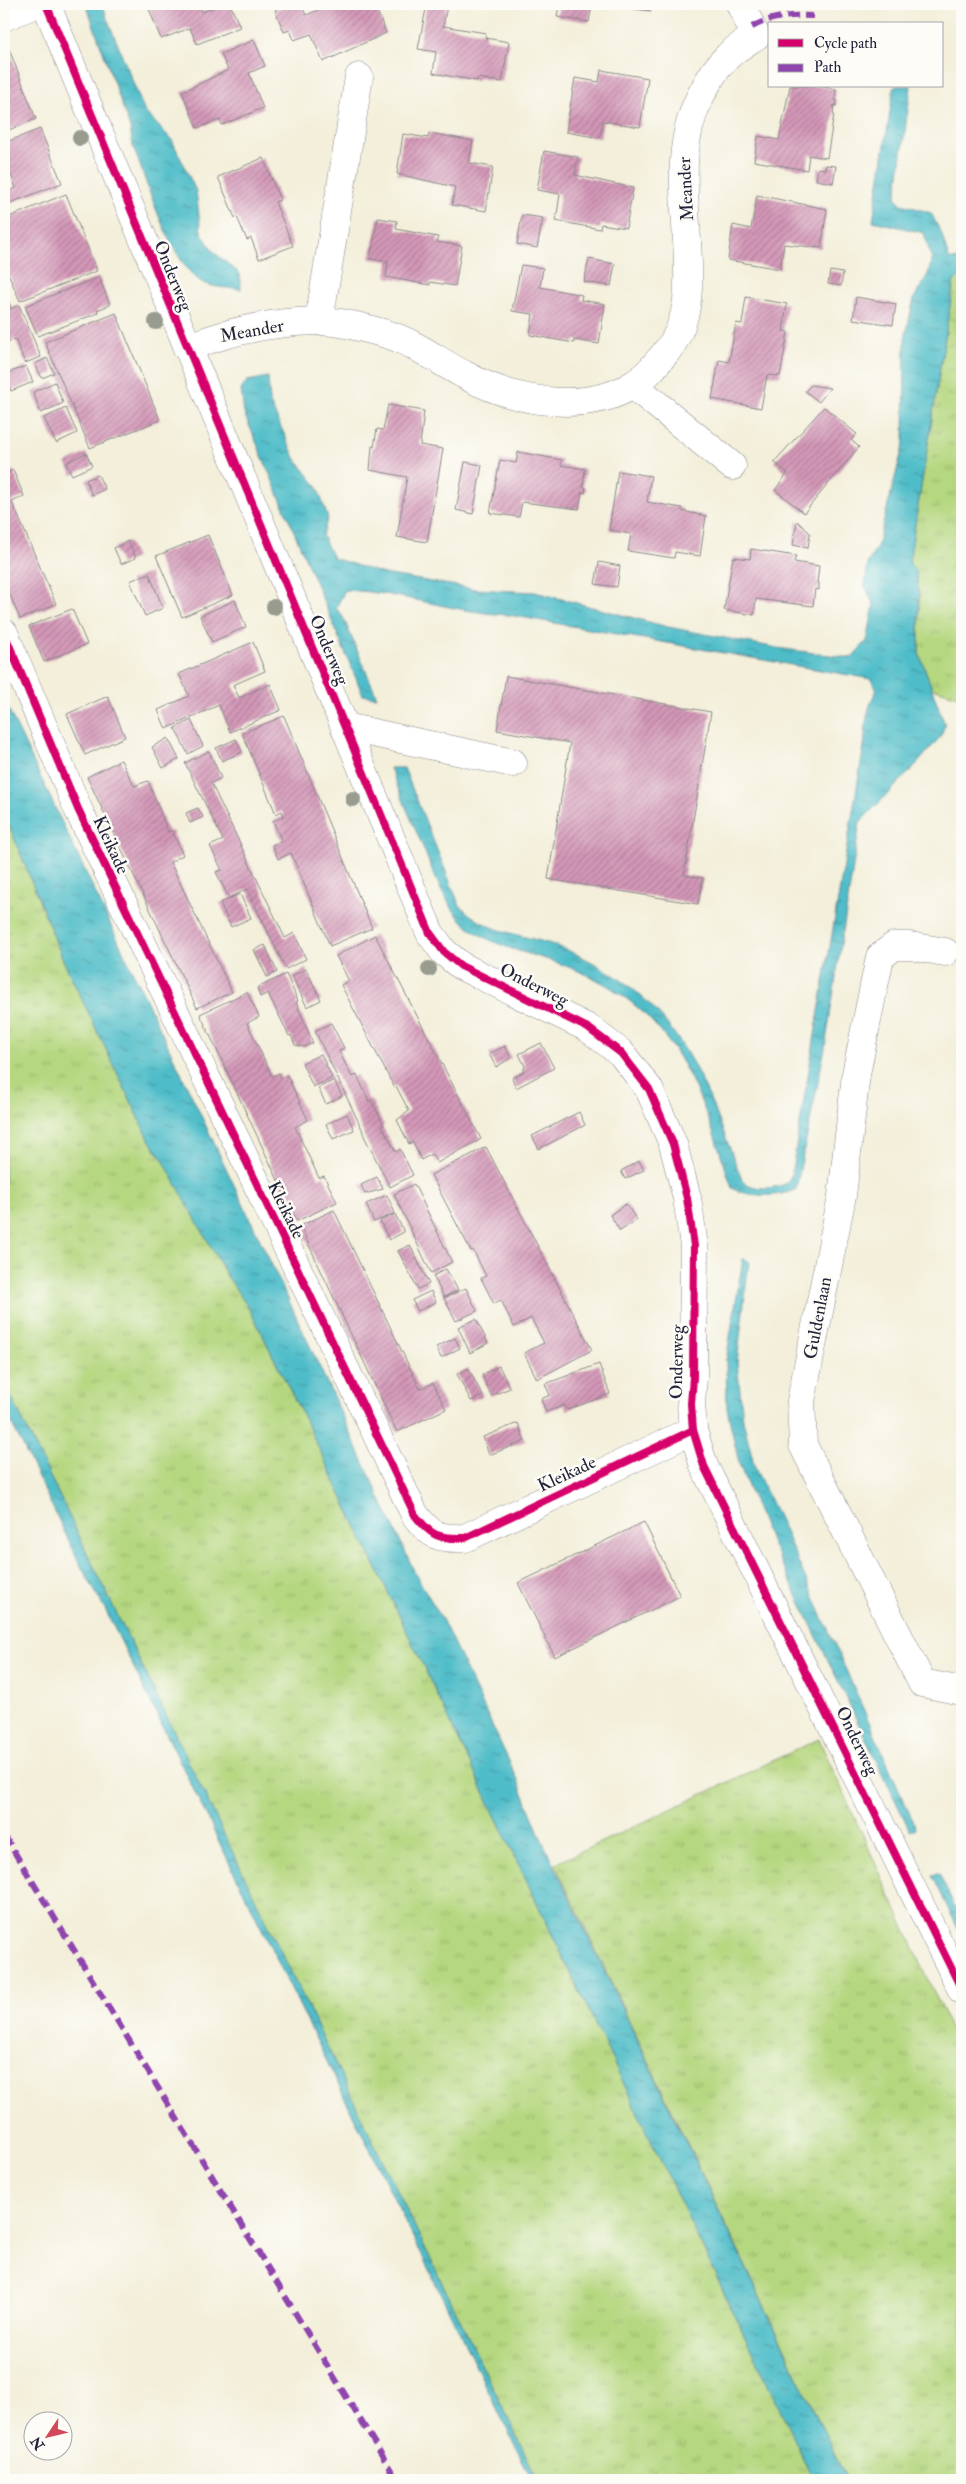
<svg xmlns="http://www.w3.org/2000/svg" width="966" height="2484" font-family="'IM FELL Double Pica',serif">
<defs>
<pattern id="grass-tufts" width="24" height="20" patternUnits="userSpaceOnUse" patternTransform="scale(1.25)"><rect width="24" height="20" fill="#b5d77f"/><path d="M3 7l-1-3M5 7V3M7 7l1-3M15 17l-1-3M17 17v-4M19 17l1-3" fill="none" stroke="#9bb86f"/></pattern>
<pattern id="water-ripples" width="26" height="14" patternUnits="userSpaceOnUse" patternTransform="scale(1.25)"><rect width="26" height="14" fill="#4fbdc9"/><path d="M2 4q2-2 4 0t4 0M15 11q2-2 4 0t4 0" fill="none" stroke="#4199a4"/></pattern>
<pattern id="building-hatch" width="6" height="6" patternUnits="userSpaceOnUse" patternTransform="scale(1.25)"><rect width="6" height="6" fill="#d498b8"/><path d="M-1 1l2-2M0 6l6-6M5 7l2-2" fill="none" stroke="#ac7c97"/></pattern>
</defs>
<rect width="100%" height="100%" fill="#fdfcf7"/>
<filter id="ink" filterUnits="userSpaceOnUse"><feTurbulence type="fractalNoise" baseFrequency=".02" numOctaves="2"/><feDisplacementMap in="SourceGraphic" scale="10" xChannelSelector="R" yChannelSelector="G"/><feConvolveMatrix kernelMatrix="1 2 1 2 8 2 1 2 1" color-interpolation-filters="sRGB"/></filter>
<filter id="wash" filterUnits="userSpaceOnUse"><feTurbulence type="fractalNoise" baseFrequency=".0096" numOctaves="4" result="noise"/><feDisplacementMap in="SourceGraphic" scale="20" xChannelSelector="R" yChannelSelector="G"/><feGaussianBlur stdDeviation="1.12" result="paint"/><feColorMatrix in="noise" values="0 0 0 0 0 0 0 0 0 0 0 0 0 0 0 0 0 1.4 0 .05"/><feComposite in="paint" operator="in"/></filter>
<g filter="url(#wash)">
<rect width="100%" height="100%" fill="#f3efda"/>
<!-- grass -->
<g fill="url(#grass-tufts)" stroke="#6c7c5d">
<polygon points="959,274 962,274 962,697 932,688 919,653 919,594 909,562 954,281"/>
<polygon points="4,813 64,962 150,1141 162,1158 227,1276 250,1310 312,1434 814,2480 538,2480 4,1382"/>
<polygon points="819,1739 962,2054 962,2480 847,2480 555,1864"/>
</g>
<!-- water -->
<g fill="url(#water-ripples)" stroke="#387082">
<path d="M 86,4 L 103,4 L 107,18 L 145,112 L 172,140 L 196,191 L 201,232 L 213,251 L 240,274 L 241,289 C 230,288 216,288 206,284 C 173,272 146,180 133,146 L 130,128 Z"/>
<path d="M 894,86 L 911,86 L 896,198 L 902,204 L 931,213 L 942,235 L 949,259 L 962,260 L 962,274 L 954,281 L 909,562 L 916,573 L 919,594 L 919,653 L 945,725 L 940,737 L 916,765 L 860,822 L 825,1048 L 796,1189 C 780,1198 747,1197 732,1188 C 697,1081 671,1001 555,962 C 522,951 480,944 457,915 C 443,897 433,873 425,852 C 413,824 401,796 390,768 L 404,768 L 459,904 C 485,935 528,934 562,948 C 677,995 701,1073 742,1180 C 752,1191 775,1189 787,1183 L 791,1176 L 865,740 C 865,722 868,705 877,690 L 871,679 L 509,615 C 454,613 401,592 345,590 L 336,608 L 343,617 L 377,697 L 363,695 L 244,413 L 241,390 L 247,381 L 268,377 L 270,403 L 295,458 L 317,486 L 328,518 L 322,535 L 333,558 L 384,574 L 475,589 L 535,592 L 668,627 L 777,648 L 851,658 L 867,641 L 874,605 L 865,586 L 868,562 L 877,547 L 904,443 L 905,338 L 914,298 L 928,274 L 932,260 L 924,233 L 873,221 Z"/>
<polygon points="4,700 289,1301 416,1575 442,1619 517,1778 541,1838 847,2480 814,2480 312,1434 250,1310 227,1276 162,1158 150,1141 64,962 4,813"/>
<polygon points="743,1259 749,1261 737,1362 743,1420 755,1468 781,1523 916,1828 910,1831 765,1529 739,1464 727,1408 726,1360"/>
<polygon points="4,1382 538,2480 532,2480 105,1609 82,1568 4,1407"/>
<polygon points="939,1874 962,1921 962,1937 932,1875"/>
</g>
<g id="blocks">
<!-- building -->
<g fill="url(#building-hatch)">
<polygon points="147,4 199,4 202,12 222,4 230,4 240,27 197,44 190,28 161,39"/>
<polygon points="287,4 301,4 306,15 334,4 374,4 386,33 323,62 311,34 294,40 290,30 284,32 275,10"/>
<polygon points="427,4 447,6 443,26 486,33 485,38 509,42 502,82 478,78 477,81 433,73 436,52 418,49"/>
<polygon points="559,4 592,4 589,22 557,17"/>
<polygon points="594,4 653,4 651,11"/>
<polygon points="4,36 36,119 4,132"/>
<polygon points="254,40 265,66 249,73 263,108 222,125 220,120 197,128 182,92 228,70 221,54"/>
<polygon points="601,70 648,78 640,127 603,121 600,138 566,132 575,78 599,82"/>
<polygon points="790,86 818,86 836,89 835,100 837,100 836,106 834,105 833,114 834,114 827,158 809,155 807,170 754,161 758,136 779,140"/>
<polygon points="40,129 62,183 5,205 4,193 16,188 4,156 4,143"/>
<polygon points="429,133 473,141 469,163 493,167 486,211 452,205 455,187 397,174 403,134 428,138"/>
<polygon points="544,151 578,157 575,175 633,188 626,228 601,224 600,229 556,221 560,194 537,190"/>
<polygon points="263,158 280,200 275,202 293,246 259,259 251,238 247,240 237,217 235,218 218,177"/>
<polygon points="826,165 836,166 833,183 816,180 818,168 825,169"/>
<polygon points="66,194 97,271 20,301 4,264 4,219"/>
<polygon points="757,195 827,209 821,248 784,244 780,269 728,260 733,225 751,229"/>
<polygon points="522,215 543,218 537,248 517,244"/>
<polygon points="378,218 397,221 396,229 438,237 437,242 462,246 455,286 430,282 430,285 386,277 388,261 370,259"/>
<polygon points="589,259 615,264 611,286 584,282"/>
<polygon points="521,265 543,268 540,287 582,295 581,300 605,304 599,344 574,340 574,343 530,335 533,314 512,311"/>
<polygon points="830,271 843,273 841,286 828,284"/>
<polygon points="99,277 110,305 97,310 98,313 38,336 25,306"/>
<polygon points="4,292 11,307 4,310"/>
<polygon points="746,297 787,304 783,331 788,332 780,376 767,375 761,408 712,399 719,360 729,362 736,323 742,324"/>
<polygon points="856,297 896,304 893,325 853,319"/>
<polygon points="19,305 41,357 25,363 15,339 9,342 4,328 4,312"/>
<polygon points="116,313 160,420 90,448 45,342"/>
<polygon points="47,358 54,373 42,378 35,364"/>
<polygon points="26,366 33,382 11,391 4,375"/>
<polygon points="55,382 63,403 41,413 33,392"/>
<polygon points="811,385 830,388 819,402 805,391"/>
<polygon points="388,405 424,411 420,445 443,449 427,542 397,537 407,477 370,470 372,446 374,447 377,429 383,430"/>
<polygon points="824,407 857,434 851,440 859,447 804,513 775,490 788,473 774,462"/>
<polygon points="66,408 77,433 56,443 44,418"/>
<polygon points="518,452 562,460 561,465 585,469 583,487 586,487 585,493 582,492 579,509 522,502 519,517 490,513 500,460 516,463"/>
<polygon points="86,453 92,466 72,475 66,463"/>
<polygon points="465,462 482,465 473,514 456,510"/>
<polygon points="13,470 24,496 12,502 56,604 20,619 4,581 4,474"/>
<polygon points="618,471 651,476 647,502 682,508 682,511 706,516 700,556 675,552 674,558 628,551 631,534 609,530"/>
<polygon points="98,475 105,489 92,495 86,480"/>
<polygon points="797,521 810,533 808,548 793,545"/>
<polygon points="208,535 233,595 182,617 156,556"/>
<polygon points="128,541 136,558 121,564 114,548"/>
<polygon points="751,549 796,556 794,562 819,566 817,583 819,583 819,590 815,589 813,606 756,599 754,615 724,610 733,557 750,559"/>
<polygon points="599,562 620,566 617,587 595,584"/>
<polygon points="149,573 163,608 145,616 130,581"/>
<polygon points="235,600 246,627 212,642 200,616"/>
<polygon points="72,609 87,644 44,662 29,626"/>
<polygon points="253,642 265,671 233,685 239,698 270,684 281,710 230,732 219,705 166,729 158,710 189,696 179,674"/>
<polygon points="506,676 711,712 684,875 703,878 698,904 548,879 570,743 497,730"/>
<polygon points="108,696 125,737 85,755 67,714"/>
<polygon points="284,716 372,928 330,946 291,853 278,859 272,845 282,841 273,821 284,816 282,811 276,814 242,733"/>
<polygon points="191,720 203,746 188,754 175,728"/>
<polygon points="168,738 179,759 163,768 152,747"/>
<polygon points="236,739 242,752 222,761 216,748"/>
<polygon points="209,751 221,778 211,783 285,938 294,933 306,959 286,969 247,889 229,898 216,872 222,870 210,846 223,840 185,763"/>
<polygon points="121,760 134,786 148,781 168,832 172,831 183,855 170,862 232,992 197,1008 87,777"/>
<polygon points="198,808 203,817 190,823 186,813"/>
<polygon points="240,894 251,918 231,927 220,903"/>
<polygon points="375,935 481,1139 437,1163 432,1154 421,1160 413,1142 409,1144 397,1120 409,1111 396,1086 394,1087 341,985 349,981 336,956"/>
<polygon points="265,945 277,972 267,977 254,950"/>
<polygon points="306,969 321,1000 307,1007 292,976"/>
<polygon points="286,974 298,1001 296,1002 313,1043 304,1047 295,1045 291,1035 289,1036 268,993 260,997 257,988"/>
<polygon points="247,992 259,1017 247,1023 272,1076 279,1073 281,1078 287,1075 308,1120 295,1127 319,1178 324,1176 337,1202 297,1221 200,1014"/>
<polygon points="331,1023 344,1048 339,1051 352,1077 357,1075 369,1101 371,1100 384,1125 382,1126 396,1152 400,1149 413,1175 390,1187 364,1136 362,1129 315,1031"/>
<polygon points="541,1043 554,1068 516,1088 512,1078 523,1072 525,1066 519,1054"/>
<polygon points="505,1046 511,1058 496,1067 489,1054"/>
<polygon points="321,1054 332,1078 313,1087 302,1063"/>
<polygon points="334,1080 342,1096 326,1104 318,1088"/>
<polygon points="579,1112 585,1125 539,1149 532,1136"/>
<polygon points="347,1114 354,1130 333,1139 326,1124"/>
<polygon points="486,1147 592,1350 537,1379 524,1353 544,1343 531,1318 514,1327 501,1300 494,1304 481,1278 486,1276 473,1250 471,1251 431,1175"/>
<polygon points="639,1161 644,1170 625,1179 621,1171"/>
<polygon points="377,1177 383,1189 365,1194 361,1185"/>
<polygon points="414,1184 452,1262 431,1273 394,1194"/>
<polygon points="387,1195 395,1213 374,1222 366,1204"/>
<polygon points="626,1204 637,1220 620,1231 610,1215"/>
<polygon points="334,1210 420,1389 433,1383 446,1409 397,1432 300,1226"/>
<polygon points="395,1214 404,1232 389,1240 380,1221"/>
<polygon points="410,1245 429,1284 418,1289 398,1251"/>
<polygon points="446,1269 458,1290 444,1297 433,1276"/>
<polygon points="466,1288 477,1311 456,1321 444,1298"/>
<polygon points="431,1291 436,1302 418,1311 412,1300"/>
<polygon points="476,1319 488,1343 470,1353 458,1327"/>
<polygon points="455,1338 460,1348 441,1358 436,1347"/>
<polygon points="599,1364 610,1394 567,1410 565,1405 546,1412 541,1399 550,1395 545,1384"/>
<polygon points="499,1366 510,1388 491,1396 482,1375"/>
<polygon points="468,1368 483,1396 471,1401 457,1374"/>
<polygon points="518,1423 525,1441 489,1455 483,1437"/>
<polygon points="644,1522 680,1596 555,1657 518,1583"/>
</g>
</g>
</g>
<g filter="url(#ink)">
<use href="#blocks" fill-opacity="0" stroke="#8a888a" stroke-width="1"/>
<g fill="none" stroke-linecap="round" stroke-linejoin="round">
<defs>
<g id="minor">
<polyline points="46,4 430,933 444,952 461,966 588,1028 621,1053 649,1089 673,1144 687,1198 694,1246 693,1377 691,1404 693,1430 704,1466 962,1990"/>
<polyline points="4,17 35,4"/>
<polyline points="319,321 359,77"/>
<path d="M 187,348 C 228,331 273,322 318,321 C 340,321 365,328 386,334 C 414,342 438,361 463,374 C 511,401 583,415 633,385 C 646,377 657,363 667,351 C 686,327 689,299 688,269 C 688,208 672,152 701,95 C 708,81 717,66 728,56 C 736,48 747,42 756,36 L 740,4"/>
<polyline points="633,385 732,466"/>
<path d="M 4,633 L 78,809 L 415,1515 C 431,1536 438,1539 465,1538 L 693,1430"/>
<polyline points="345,727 513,763"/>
<polyline points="945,952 910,946 894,946 880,957 856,1074 842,1196 801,1401 803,1445 922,1683 962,1691"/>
</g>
</defs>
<!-- minor casing -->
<use href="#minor" stroke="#8a888a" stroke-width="29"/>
<!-- minor -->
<use href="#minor" stroke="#fff" stroke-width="28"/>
<!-- quiet -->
<g stroke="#8e44ad" stroke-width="6" stroke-dasharray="12 6" stroke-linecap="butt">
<path d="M 752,27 C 772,16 791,15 813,16"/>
<polyline points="4,1835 397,2480"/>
</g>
<defs>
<g id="cycleway">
<polyline points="46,4 430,933 444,952 461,966 588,1028 621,1053 649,1089 673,1144 687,1198 694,1246 693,1377 691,1404 693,1430 704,1466 962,1990"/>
<path d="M 4,633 L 78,809 L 415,1515 C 431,1536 438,1539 465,1538 L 693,1430"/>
</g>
</defs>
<!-- cycleway casing -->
<use href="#cycleway" stroke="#fdfcf7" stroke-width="11"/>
<!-- cycleway -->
<use href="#cycleway" stroke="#d6006c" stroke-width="8"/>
</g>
<!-- trees -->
<g fill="#989c8e">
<circle cx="80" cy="138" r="8"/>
<circle cx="156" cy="322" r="8"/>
<circle cx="274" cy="607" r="8"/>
<circle cx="353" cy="799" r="8"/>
<circle cx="429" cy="969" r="8"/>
</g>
</g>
<g text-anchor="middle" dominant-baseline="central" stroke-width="5" stroke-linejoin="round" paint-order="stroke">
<!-- street labels -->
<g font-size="18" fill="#22223b" stroke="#fdfcf7">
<text transform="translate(686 189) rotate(-93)">Meander</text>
<text transform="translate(173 276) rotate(68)">Onderweg</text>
<text transform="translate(252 331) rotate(-10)">Meander</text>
<text transform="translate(329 650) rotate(67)">Onderweg</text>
<text transform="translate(111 845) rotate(65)">Kleikade</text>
<text transform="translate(534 985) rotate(27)">Onderweg</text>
<text transform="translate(286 1210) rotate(64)">Kleikade</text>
<text transform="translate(818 1318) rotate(-79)">Guldenlaan</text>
<text transform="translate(677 1362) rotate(-89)">Onderweg</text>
<text transform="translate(567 1474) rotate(-25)">Kleikade</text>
<text transform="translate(857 1741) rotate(64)">Onderweg</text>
</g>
</g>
<!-- margin -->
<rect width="966" height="2484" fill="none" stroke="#fdfcf7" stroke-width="20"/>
<!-- legend -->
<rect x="768" y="22" width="175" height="65" fill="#fdfcf7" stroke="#a5a5ac"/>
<rect x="778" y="39" width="25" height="8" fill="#d6006c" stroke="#a5a5ac"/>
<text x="814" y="48" font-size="15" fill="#22223b">Cycle path</text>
<rect x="778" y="64" width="25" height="8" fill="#8e44ad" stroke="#a5a5ac"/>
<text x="814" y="72" font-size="15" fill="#22223b">Path</text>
<!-- north arrow -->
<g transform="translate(48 2436) rotate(235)"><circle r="24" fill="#fdfcf7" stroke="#a5a5ac"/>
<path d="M0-4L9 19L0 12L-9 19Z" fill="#d1495b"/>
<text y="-8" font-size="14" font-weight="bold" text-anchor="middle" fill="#22223b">N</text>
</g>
</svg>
